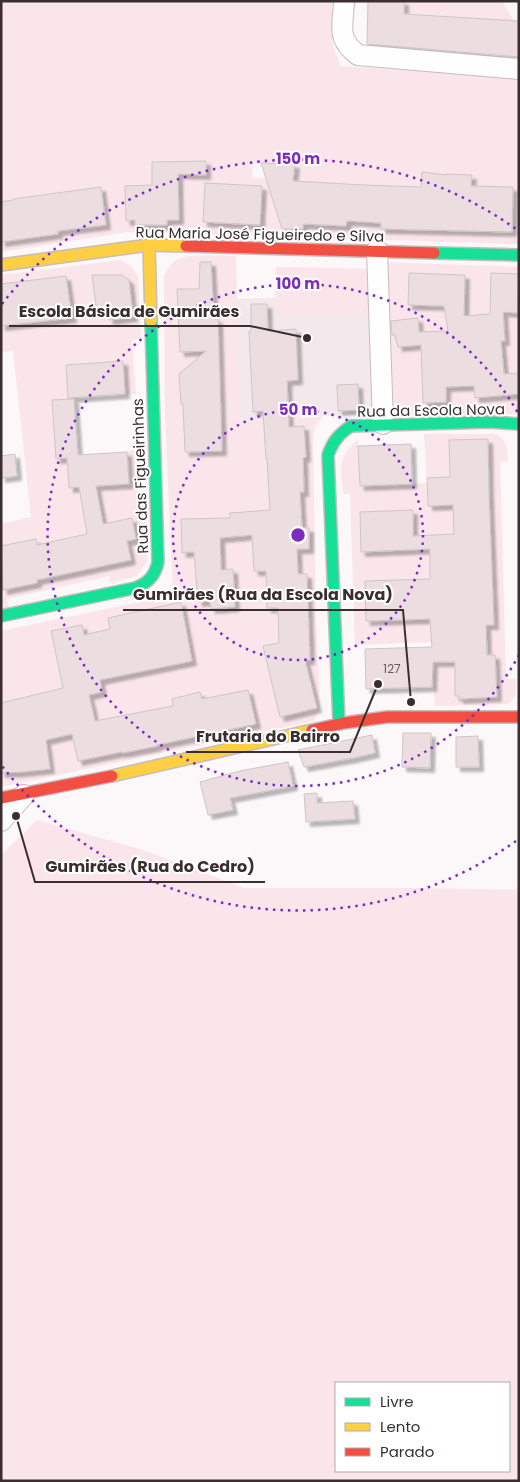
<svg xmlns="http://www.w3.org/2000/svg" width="520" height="1482" font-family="Poppins,sans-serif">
<defs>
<filter id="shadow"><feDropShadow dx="4.5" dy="4.5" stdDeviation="1" flood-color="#0004"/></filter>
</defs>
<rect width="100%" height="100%" fill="#fcf7f9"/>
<!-- built -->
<polygon fill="#f3e8eb" points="276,267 374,269 378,413 240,421 236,299 275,298"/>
<!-- green -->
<g fill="#f9e5ea" fill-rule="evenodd">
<path d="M 1,1 L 332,1 L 333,47 L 341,66 L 495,76 L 519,74 L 519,244 L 127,232 L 1,252 ZM 173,161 L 174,174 L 152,174 L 152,162 ZM 197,161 L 206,161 L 206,174 L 197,174 ZM 253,163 L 295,165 L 293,181 L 271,181 L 271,179 L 252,178 ZM 422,173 L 428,209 L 418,208 ZM 446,174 L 471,175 L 472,175 L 445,189 Z"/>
<polygon points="404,1 502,1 514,21 404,14"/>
<path d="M 236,256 L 240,421 L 323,417 C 316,424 314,429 313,439 L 316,618 L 320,708 L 314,721 L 1,787 L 1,631 L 173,595 L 165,412 L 164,276 C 167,270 170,264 176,260 C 189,253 221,256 236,256 Z"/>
<path d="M 120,260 C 129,264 133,268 138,276 L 141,339 L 132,340 L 136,394 L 75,397 L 78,455 L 127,452 L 136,449 L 137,495 L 146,496 L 147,561 L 137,576 L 110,583 L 109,576 L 7,599 L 8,608 L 1,609 L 1,524 L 31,517 L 13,351 L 1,352 L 1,275 Z"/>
<polygon points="382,262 519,267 519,414 390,415"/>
<polygon points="276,267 374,269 375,317 275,315"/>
<path d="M 424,434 L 496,434 C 508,441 507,448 508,461 L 500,462 L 506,679 L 515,679 C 517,690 517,697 508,704 L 435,706 L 431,642 L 355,645 L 350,493 L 344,494 C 339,468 338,458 358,439 L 360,486 L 427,483 Z"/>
<path d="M 37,820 L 143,850 L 244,888 L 416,888 L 519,890 L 519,1481 L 1,1481 L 1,855 ZM 336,1383 L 509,1383 L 509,1471 L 336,1471 Z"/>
</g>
<!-- building -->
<g fill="#ecdde1" stroke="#cdc5c8" filter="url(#shadow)">
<polygon points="368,1 404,1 404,14 519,21 519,57 367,44"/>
<polygon points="206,161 206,175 178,174 179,220 167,220 167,225 135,225 135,220 126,221 125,186 152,185 152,162"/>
<polygon points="261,163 295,164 293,181 364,185 421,187 422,172 446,175 446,174 472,175 471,186 513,187 512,232 381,229 381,223 347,221 346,226 303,224 303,229 282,229"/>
<polygon points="205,183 262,186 260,225 203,222"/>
<polygon points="101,187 106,225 58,231 58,234 1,242 1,202 13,200 13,199"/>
<polygon points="200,262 211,262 214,319 218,319 222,451 185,452 183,404 181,404 179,374 206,351 180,352 177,289 199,289"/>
<polygon points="409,273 465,275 464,316 490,314 491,273 519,274 518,313 503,312 505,341 501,341 504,374 519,373 519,394 475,398 474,386 446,387 446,402 423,403 421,345 398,347 395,335 392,335 391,321 418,318 419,332 448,331 444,306 408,305"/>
<polygon points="92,275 122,275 129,280 133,317 109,320 108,312 97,313"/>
<polygon points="66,276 72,318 1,326 1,284"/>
<polygon points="251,304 267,304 268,331 296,329 298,380 287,381 289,427 304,426 306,457 303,458 304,492 300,492 302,528 309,528 309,549 297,549 298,574 307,574 310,660 305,660 317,708 280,717 263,646 279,643 278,608 267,608 266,571 254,571 252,535 220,538 221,570 233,569 235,607 211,609 210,601 198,602 194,552 182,553 181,519 230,518 230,513 270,510 267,459 266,459 263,411 253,412 249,331 251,331"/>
<polygon points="123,361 125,394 68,398 66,365"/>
<polygon points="358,384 359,410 338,411 337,385"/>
<polygon points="74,399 78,455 127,452 129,484 96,486 103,524 132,518 136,539 127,541 131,560 37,580 37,583 3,590 1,546 36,539 37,545 87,534 79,487 69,488 67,458 56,459 52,400"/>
<polygon points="488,439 489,495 494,625 486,625 487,655 495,655 497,697 459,699 459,696 455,696 455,662 433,662 432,687 366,689 365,649 432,647 430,619 366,621 365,581 430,579 430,549 361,552 360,512 413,510 413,536 454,534 453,505 428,506 427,478 450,477 449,440"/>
<polygon points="411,444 412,484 360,486 358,446"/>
<polygon points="15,454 17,476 1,478 1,456"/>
<polygon points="181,602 192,661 100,680 102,692 89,695 95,721 173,706 172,699 200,692 202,699 248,690 256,724 157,745 158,746 122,753 121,752 78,761 72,734 46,740 50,769 22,772 1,773 1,703 63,688 51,631 82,625 84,635 110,629 108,618"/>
<polygon points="403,733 431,733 430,768 402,767"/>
<polygon points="372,735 375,753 353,758 304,767 298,750"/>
<polygon points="478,736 479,767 456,767 456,737"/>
<polygon points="288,762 293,786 230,798 233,810 208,815 200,782 240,771"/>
<polygon points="317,793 317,803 353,801 355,819 306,822 304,794"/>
</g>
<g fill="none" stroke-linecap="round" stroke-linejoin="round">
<defs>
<g id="street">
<path d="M 344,1 C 343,26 336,39 358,55 L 519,69"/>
<polyline points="377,250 383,424"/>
<polyline points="1,821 24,795"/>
</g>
<g id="fast">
<polyline points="434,253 519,255"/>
<path d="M 1,616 L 135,588 C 148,583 155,576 158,562 L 151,321"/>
<path d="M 339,724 L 328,455 C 333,441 339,434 351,426 L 490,422 L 519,424"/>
</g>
<g id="slow">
<polyline points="149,245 151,321"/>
<polyline points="1,265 149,245 186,246"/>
<polyline points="112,776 312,730"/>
</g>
<g id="jam">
<polyline points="186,246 434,253"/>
<polyline points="312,730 344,723 387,717 519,717"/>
<polyline points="1,798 112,776"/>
</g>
</defs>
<!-- street casing -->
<use href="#street" stroke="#c4bcbe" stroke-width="22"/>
<!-- fast casing -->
<use href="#fast" stroke="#c4bcbe" stroke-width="14"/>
<!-- slow casing -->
<use href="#slow" stroke="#c4bcbe" stroke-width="14"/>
<!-- jam casing -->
<use href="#jam" stroke="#c4bcbe" stroke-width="14"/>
<!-- street -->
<use href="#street" stroke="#fffefe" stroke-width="20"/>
<!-- fast -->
<use href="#fast" stroke="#16e098" stroke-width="11"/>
<!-- slow -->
<use href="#slow" stroke="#ffcf43" stroke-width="11"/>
<!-- jam -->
<use href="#jam" stroke="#f24e42" stroke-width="11"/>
</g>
<!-- distance rings -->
<g fill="none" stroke="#7b2cbf" stroke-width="2.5" stroke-dasharray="2.5 5">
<circle cx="298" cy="535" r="125"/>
<path d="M519 655A251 251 0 1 1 519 415"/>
<path d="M516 841A376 376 0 0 1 2 766M2 304A376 376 0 0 1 516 229"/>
</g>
<g text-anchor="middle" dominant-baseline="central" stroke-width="4" stroke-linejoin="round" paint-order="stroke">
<!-- number labels -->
<g font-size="12" fill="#685b5e">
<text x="392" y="668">127</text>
</g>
<!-- street labels -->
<g font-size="15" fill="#3a2e31" stroke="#fff">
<text transform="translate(260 234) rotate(1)">Rua Maria José Figueiredo e Silva</text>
<text transform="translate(431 410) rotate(-1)">Rua da Escola Nova</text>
<text transform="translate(140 476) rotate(-92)">Rua das Figueirinhas</text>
</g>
</g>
<circle cx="298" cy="535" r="8" fill="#7b2cbf" stroke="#fff" stroke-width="2.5"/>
<g font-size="15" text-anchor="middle" font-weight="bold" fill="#7b2cbf" stroke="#fff" stroke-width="4" stroke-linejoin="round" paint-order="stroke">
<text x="298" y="164">150 m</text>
<text x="298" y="289">100 m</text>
<text x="298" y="415">50 m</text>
</g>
<!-- callouts -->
<path fill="none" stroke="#3a2e31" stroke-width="2" d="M307 338L250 326H9M411 702L403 610H123M378 684L350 752H186M16 816L35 882H265"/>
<g fill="#3a2e31" stroke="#fff" stroke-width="2">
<circle cx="307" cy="338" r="5"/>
<circle cx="411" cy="702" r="5"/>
<circle cx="378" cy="684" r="5"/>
<circle cx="16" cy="816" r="5"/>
</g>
<g font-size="16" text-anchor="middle" font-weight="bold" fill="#3a2e31" stroke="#fff" stroke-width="4" stroke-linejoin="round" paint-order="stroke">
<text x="129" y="317">Escola Básica de Gumirães</text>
<text x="263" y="600">Gumirães (Rua da Escola Nova)</text>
<text x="268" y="742">Frutaria do Bairro</text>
<text x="150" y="872">Gumirães (Rua do Cedro)</text>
</g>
<!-- border -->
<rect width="520" height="1482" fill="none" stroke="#3a2e31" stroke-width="5"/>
<!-- legend -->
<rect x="335" y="1382" width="175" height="90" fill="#ffffff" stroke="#b0abad"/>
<rect x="345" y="1398" width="25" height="8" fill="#16e098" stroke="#b0abad"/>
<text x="380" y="1407" font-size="15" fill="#3a2e31">Livre</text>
<rect x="345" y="1423" width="25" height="8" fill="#ffcf43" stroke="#b0abad"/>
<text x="380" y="1432" font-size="15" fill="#3a2e31">Lento</text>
<rect x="345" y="1448" width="25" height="8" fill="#f24e42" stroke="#b0abad"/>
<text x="380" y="1457" font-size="15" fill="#3a2e31">Parado</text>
</svg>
